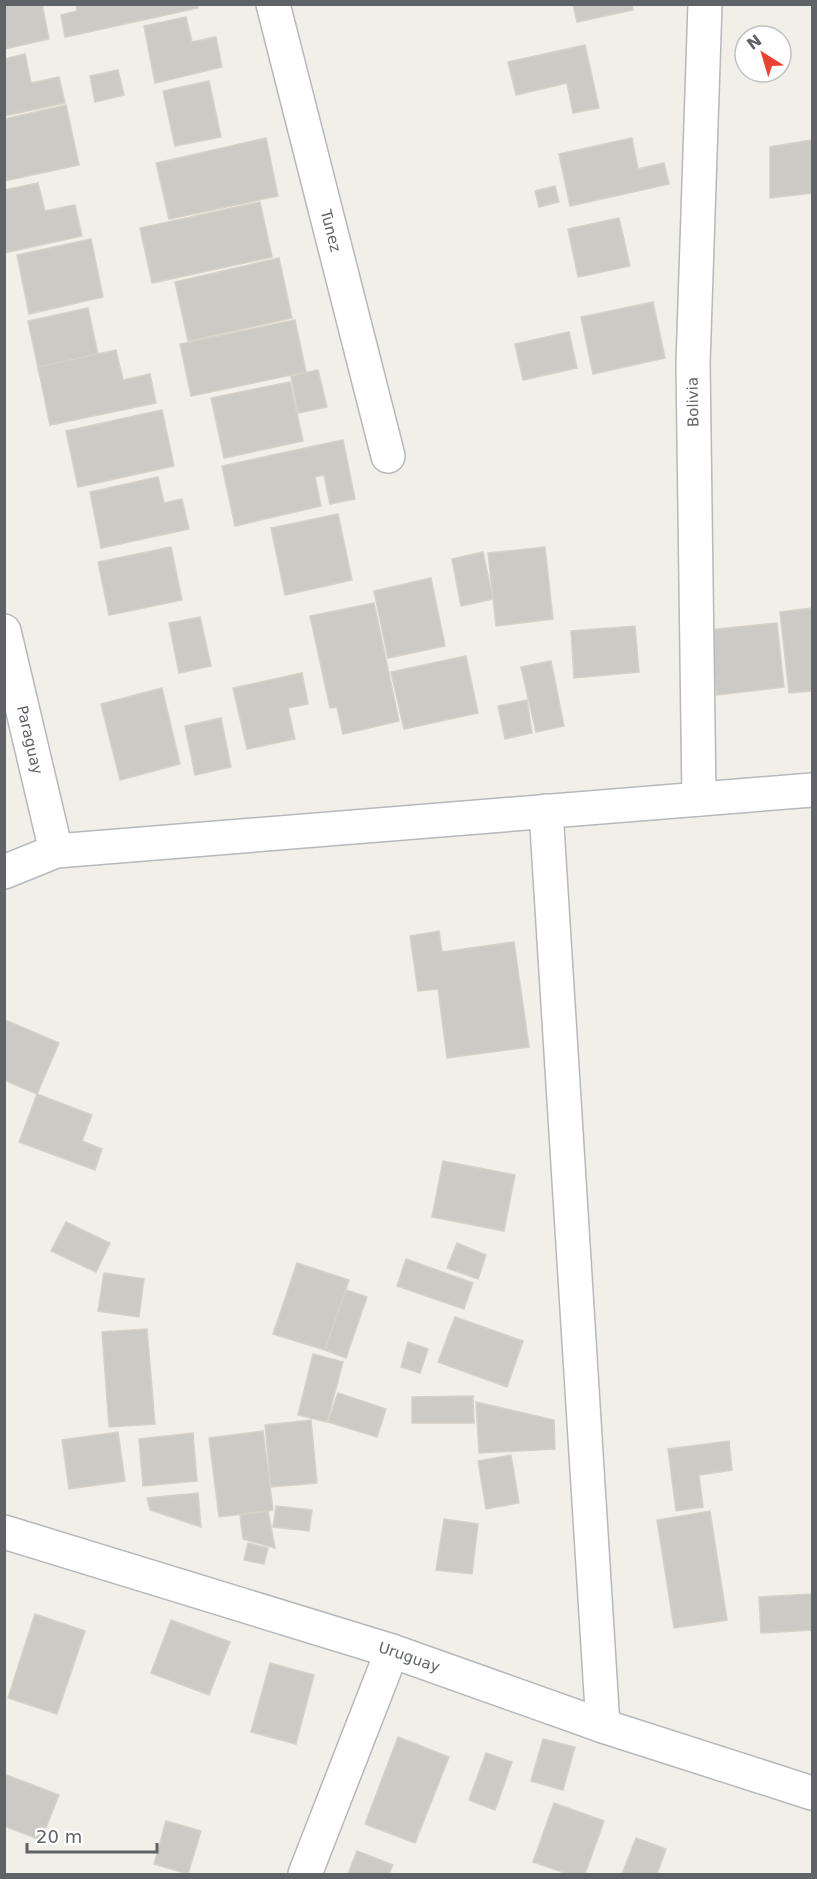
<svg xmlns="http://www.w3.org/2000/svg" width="817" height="1879" font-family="'DejaVu Sans',sans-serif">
<rect width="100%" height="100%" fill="#f1efe8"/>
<!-- building -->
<g fill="#cccac5" stroke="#d6d1c6" stroke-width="1.5">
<polygon points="4,4 42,4 49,39 4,49"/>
<polygon points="76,4 197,4 198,8 65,37 61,15 77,11"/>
<polygon points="573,4 632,4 633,10 577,22"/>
<polygon points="186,17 192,42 216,37 222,67 155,83 144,26"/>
<polygon points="585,45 599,108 573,113 567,83 516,95 508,62"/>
<polygon points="25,54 31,83 59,77 65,103 4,116 4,59"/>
<polygon points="118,70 124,95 95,102 90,76"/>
<polygon points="209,81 221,137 175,146 163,91"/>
<polygon points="66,105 79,165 4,181 4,119"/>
<polygon points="266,138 278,196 169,219 156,163"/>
<polygon points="632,138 638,169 664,163 669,184 570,206 559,154"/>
<polygon points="812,140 812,193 770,198 770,147"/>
<polygon points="38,183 45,211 75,205 82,236 4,253 4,190"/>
<polygon points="555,186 559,202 539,207 535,191"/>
<polygon points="260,202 272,257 152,283 140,228"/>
<polygon points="619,218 630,266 578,277 568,229"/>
<polygon points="91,239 103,297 29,314 17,255"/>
<polygon points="279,258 292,318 188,341 175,282"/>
<polygon points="653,302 665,358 593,374 581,317"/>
<polygon points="88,308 100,364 40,377 28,321"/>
<polygon points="295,320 306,372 191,396 180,344"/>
<polygon points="569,332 577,368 523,380 515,344"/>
<polygon points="116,350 123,380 150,374 156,403 50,425 38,367"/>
<polygon points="318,370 327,407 298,413 291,376"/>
<polygon points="290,382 303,441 224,458 211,398"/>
<polygon points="162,410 174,466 78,487 66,431"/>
<polygon points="343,440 355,499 330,504 324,475 315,477 321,506 235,526 222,466"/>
<polygon points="158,477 164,503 182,499 189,529 101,548 90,492"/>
<polygon points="338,514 352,580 285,595 271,528"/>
<polygon points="171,547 182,600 109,615 98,562"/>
<polygon points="545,547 553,619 496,626 488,553"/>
<polygon points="483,552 493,599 461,606 452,559"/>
<polygon points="431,578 445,646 388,658 374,591"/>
<polygon points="374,603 399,721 343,734 337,707 330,708 310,616"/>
<polygon points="812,608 812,691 789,693 780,612"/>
<polygon points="200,617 211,666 179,673 169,623"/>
<polygon points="777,623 784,687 717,695 709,630"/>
<polygon points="635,626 639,672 574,678 571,631"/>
<polygon points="466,656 478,713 404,729 391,672"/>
<polygon points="551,661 564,726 536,732 521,667"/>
<polygon points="302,673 308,704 288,708 295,739 247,749 233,688"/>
<polygon points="162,688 180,764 120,780 101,704"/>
<polygon points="527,700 532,733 505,739 498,706"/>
<polygon points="221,718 231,767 195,775 185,726"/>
<polygon points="439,931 442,952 514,942 529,1047 447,1058 438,989 418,991 410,936"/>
<polygon points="5,1020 59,1043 37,1094 4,1080"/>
<polygon points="37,1094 92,1115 82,1141 102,1149 95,1170 19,1142"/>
<polygon points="443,1161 515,1175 504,1231 432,1217"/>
<polygon points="66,1222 110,1243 96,1272 51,1251"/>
<polygon points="457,1243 486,1255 478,1279 447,1268"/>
<polygon points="406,1259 473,1283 464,1309 397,1286"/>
<polygon points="297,1263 349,1280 325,1350 273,1334"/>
<polygon points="104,1273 144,1279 139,1317 98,1311"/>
<polygon points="346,1290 367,1297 346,1358 325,1350"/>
<polygon points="455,1317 523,1341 507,1387 438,1362"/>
<polygon points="147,1329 155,1424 109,1427 102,1332"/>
<polygon points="408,1342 428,1349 420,1373 401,1367"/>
<polygon points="313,1354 343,1362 327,1422 298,1415"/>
<polygon points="338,1393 386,1409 377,1437 328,1422"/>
<polygon points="473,1396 474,1423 412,1423 412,1397"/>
<polygon points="476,1402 554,1420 555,1449 479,1453"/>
<polygon points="311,1420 317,1483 271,1487 265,1425"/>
<polygon points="263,1431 273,1510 219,1517 209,1438"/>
<polygon points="118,1432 125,1481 69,1489 62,1440"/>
<polygon points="193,1433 197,1481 143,1486 139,1439"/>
<polygon points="729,1441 732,1470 699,1475 703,1507 676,1511 668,1449"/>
<polygon points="511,1455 519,1503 486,1509 478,1461"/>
<polygon points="198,1493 201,1527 150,1510 147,1498"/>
<polygon points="276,1506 312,1510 309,1531 273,1527"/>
<polygon points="268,1511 275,1548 243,1539 240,1515"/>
<polygon points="710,1511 727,1620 674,1628 657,1520"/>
<polygon points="444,1519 478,1524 472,1574 436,1570"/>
<polygon points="248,1543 268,1548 264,1564 244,1560"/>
<polygon points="812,1594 812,1630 761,1633 759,1597"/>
<polygon points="35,1614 85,1631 57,1714 8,1698"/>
<polygon points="171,1620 230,1642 209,1695 151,1673"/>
<polygon points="270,1663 314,1675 296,1744 251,1732"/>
<polygon points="398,1737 449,1757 415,1843 365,1824"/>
<polygon points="543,1739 575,1747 563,1790 531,1781"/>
<polygon points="486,1753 512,1762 495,1810 469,1800"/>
<polygon points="4,1774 59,1795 41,1840 4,1826"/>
<polygon points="554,1803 604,1821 585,1874 568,1874 533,1862"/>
<polygon points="166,1821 201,1831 188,1874 154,1864"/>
<polygon points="636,1838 666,1849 657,1874 622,1874"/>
<polygon points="357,1851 393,1865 389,1874 348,1874"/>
</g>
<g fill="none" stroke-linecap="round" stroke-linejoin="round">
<defs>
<g id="street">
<path id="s1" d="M 273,4 L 388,456"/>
<path id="s2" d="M 4,631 L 56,851"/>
<polyline points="699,799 693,364 705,4"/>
<polyline points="546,811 603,1726"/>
<polyline points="4,872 56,851 812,790"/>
<path id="s3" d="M 4,1532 L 392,1651 L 603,1726 L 812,1793"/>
<polyline points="305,1874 392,1651"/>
</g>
</defs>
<!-- street casing -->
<use href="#street" stroke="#b5b8bc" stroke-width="36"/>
<!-- street -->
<use href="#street" stroke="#fff" stroke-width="33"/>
</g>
<g text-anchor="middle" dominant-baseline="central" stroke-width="4.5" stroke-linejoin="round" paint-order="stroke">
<!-- street labels -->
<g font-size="15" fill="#5f6368" stroke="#fff">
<text stroke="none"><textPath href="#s1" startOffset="234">Tunez</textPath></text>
<text transform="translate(693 402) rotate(-91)">Bolivia</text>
<text stroke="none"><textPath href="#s2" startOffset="112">Paraguay</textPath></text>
<text stroke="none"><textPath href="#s3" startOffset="424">Uruguay</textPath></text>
</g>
</g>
<!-- border -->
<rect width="817" height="1879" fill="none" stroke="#5f6368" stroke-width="12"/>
<!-- north arrow -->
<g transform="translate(763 54) rotate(323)"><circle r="28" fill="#ffffff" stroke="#bfc1c3" stroke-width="1.5"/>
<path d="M0-4.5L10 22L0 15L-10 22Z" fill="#ea4335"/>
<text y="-9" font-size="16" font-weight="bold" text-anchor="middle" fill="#5f6368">N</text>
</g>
<!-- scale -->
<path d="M27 1843v9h130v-9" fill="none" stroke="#5f6368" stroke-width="3"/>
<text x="36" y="1843" font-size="18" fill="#5f6368" stroke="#ffffff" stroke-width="4.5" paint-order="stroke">20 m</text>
</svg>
